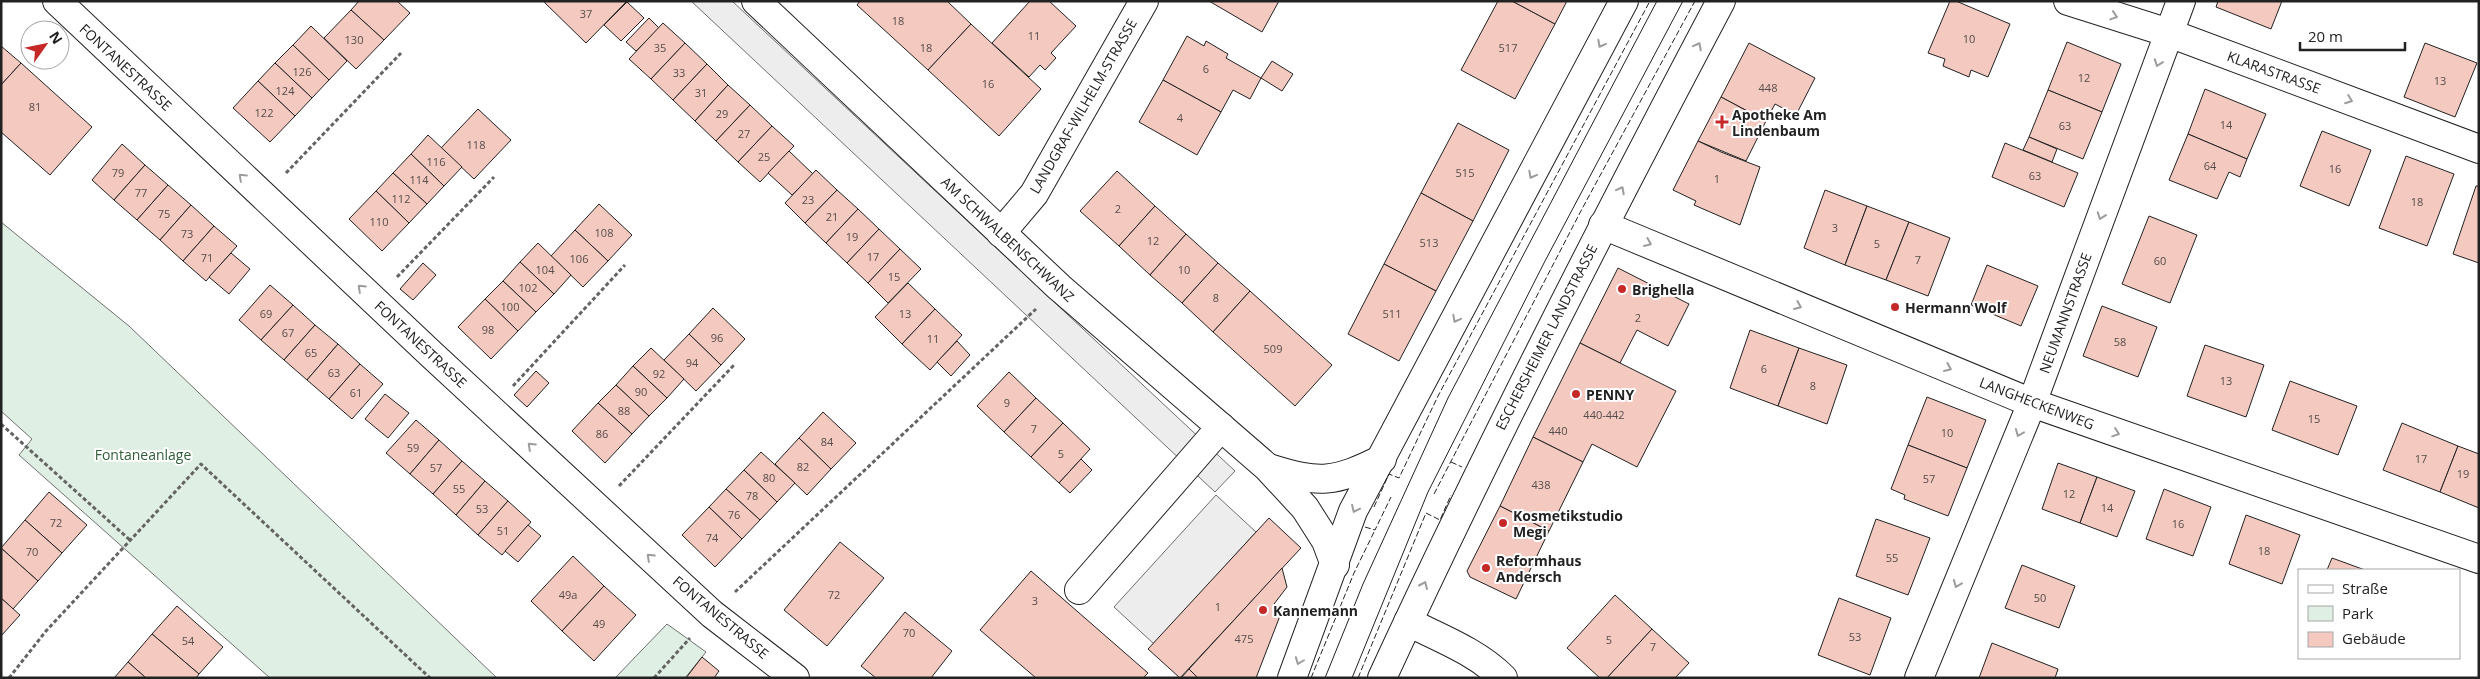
<svg xmlns="http://www.w3.org/2000/svg" width="2480" height="679" font-family="'Open Sans',sans-serif">
<rect width="100%" height="100%" fill="#fff"/>
<!-- green -->
<g fill="#e0efe3" stroke="#6f6f6f">
<polygon points="1,222 129,326 497,678 270,678 19,455 32,439 1,411"/>
<polygon points="667,624 706,652 685,678 615,678"/>
</g>
<!-- parking -->
<g fill="#ededed" stroke="#6f6f6f">
<polygon points="691,1 732,1 1235,471 1215,492"/>
<polygon points="1216,495 1256,532 1154,644 1114,607"/>
</g>
<!-- building -->
<g fill="#f3c9c0" stroke="#222">
<polygon points="359,1 397,1 410,13 384,40 351,10"/>
<polygon points="543,1 627,1 586,43"/>
<polygon points="860,1 947,1 971,24 928,70 857,5"/>
<polygon points="1030,1 1049,1 1076,26 1051,53 1056,58 1045,70 1040,65 1029,77 992,43"/>
<polygon points="1209,1 1279,1 1262,32"/>
<polygon points="1498,1 1512,1 1555,24 1515,99 1461,70"/>
<polygon points="1512,1 1567,1 1555,24"/>
<polygon points="1950,1 1956,1 2010,24 1988,77 1971,70 1969,77 1943,66 1945,59 1928,53"/>
<polygon points="2218,1 2282,1 2271,29 2216,7"/>
<polygon points="627,2 644,18 621,41 604,25"/>
<polygon points="351,10 384,40 356,69 324,38"/>
<polygon points="649,18 659,28 636,51 626,42"/>
<polygon points="663,23 685,43 651,79 629,59"/>
<polygon points="971,24 1041,89 999,136 928,70"/>
<polygon points="311,26 347,61 329,80 293,45"/>
<polygon points="1187,36 1204,46 1206,41 1228,54 1226,58 1261,78 1250,99 1233,90 1221,112 1163,80"/>
<polygon points="2067,42 2121,64 2102,112 2048,90"/>
<polygon points="685,43 707,64 673,100 651,79"/>
<polygon points="1749,43 1815,78 1796,115 1775,104 1766,121 1721,97"/>
<polygon points="2425,43 2477,63 2455,117 2404,97"/>
<polygon points="293,45 329,80 312,98 275,63"/>
<polygon points="1,46 21,63 1,85"/>
<polygon points="1272,61 1293,74 1282,91 1261,78"/>
<polygon points="21,63 92,127 50,175 1,132 1,85"/>
<polygon points="275,63 312,98 295,116 258,81"/>
<polygon points="707,64 728,85 695,121 673,100"/>
<polygon points="1163,80 1221,112 1197,155 1139,122"/>
<polygon points="258,81 295,116 270,142 233,108"/>
<polygon points="728,85 750,105 716,141 695,121"/>
<polygon points="2205,89 2266,114 2247,159 2188,134"/>
<polygon points="2048,90 2102,112 2083,159 2029,137"/>
<polygon points="1721,97 1766,121 1746,161 1698,141"/>
<polygon points="750,105 772,126 738,162 716,141"/>
<polygon points="478,109 511,140 474,179 441,148"/>
<polygon points="1458,123 1509,150 1473,221 1421,193"/>
<polygon points="772,126 794,146 760,182 738,162"/>
<polygon points="2322,131 2371,150 2349,206 2300,186"/>
<polygon points="2188,134 2247,159 2240,177 2229,172 2217,199 2169,180"/>
<polygon points="428,135 462,167 444,186 411,154"/>
<polygon points="2029,137 2057,149 2052,162 2023,150"/>
<polygon points="1698,141 1721,152 1760,167 1740,225 1694,205 1696,201 1673,190"/>
<polygon points="2005,143 2078,173 2064,207 1992,177"/>
<polygon points="122,144 145,165 114,200 92,180"/>
<polygon points="789,151 813,174 792,195 768,173"/>
<polygon points="411,154 444,186 427,204 393,173"/>
<polygon points="2406,156 2454,174 2427,246 2379,228"/>
<polygon points="145,165 168,185 137,220 114,200"/>
<polygon points="816,170 837,190 805,223 785,203"/>
<polygon points="1117,171 1155,206 1119,246 1080,211"/>
<polygon points="393,173 427,204 409,223 376,191"/>
<polygon points="168,185 191,205 160,240 137,220"/>
<polygon points="2476,186 2479,186 2479,263 2453,254"/>
<polygon points="837,190 858,209 826,243 805,223"/>
<polygon points="1825,190 1867,206 1845,265 1804,248"/>
<polygon points="376,191 409,223 382,251 349,219"/>
<polygon points="1421,193 1473,221 1436,291 1384,264"/>
<polygon points="599,204 632,235 608,261 575,230"/>
<polygon points="191,205 214,226 183,261 160,240"/>
<polygon points="1155,206 1186,234 1150,275 1119,246"/>
<polygon points="1867,206 1909,222 1886,280 1845,265"/>
<polygon points="858,209 879,229 847,263 826,243"/>
<polygon points="2149,216 2197,235 2170,303 2122,284"/>
<polygon points="1909,222 1950,238 1928,296 1886,280"/>
<polygon points="214,226 237,246 206,281 183,261"/>
<polygon points="879,229 900,249 868,283 847,263"/>
<polygon points="575,230 608,261 583,287 551,256"/>
<polygon points="1186,234 1218,263 1182,303 1150,275"/>
<polygon points="538,243 571,275 554,294 520,262"/>
<polygon points="900,249 921,269 888,303 868,283"/>
<polygon points="231,253 250,269 229,294 209,277"/>
<polygon points="520,262 554,294 536,312 503,281"/>
<polygon points="423,263 436,275 413,300 400,289"/>
<polygon points="1218,263 1250,291 1213,332 1182,303"/>
<polygon points="1384,264 1436,291 1399,361 1348,334"/>
<polygon points="1987,265 2038,286 2021,326 1971,305"/>
<polygon points="1618,268 1689,304 1668,346 1637,330 1620,363 1580,343"/>
<polygon points="503,281 536,312 518,331 485,299"/>
<polygon points="908,283 935,309 902,344 875,317"/>
<polygon points="270,285 293,305 261,340 239,320"/>
<polygon points="1250,291 1332,365 1295,406 1213,332"/>
<polygon points="485,299 518,331 491,359 458,327"/>
<polygon points="293,305 315,325 284,360 261,340"/>
<polygon points="2102,306 2157,327 2138,377 2083,356"/>
<polygon points="713,308 745,339 721,365 689,334"/>
<polygon points="935,309 962,335 930,370 902,344"/>
<polygon points="315,325 338,344 307,380 284,360"/>
<polygon points="1750,330 1799,348 1778,406 1730,388"/>
<polygon points="689,334 721,365 696,391 664,360"/>
<polygon points="957,341 970,355 951,376 937,362"/>
<polygon points="1580,343 1676,391 1637,467 1592,444 1583,462 1533,437"/>
<polygon points="338,344 360,364 329,399 307,380"/>
<polygon points="2205,345 2264,365 2246,417 2187,396"/>
<polygon points="651,348 684,379 667,398 633,366"/>
<polygon points="1799,348 1847,365 1827,424 1778,406"/>
<polygon points="360,364 383,384 352,419 329,399"/>
<polygon points="633,366 667,398 649,416 616,385"/>
<polygon points="536,371 549,383 527,407 514,395"/>
<polygon points="1009,372 1036,398 1004,432 977,406"/>
<polygon points="2290,381 2357,406 2338,455 2272,430"/>
<polygon points="616,385 649,416 632,434 598,403"/>
<polygon points="385,394 409,413 388,438 365,419"/>
<polygon points="1927,397 1986,420 1967,468 1908,445"/>
<polygon points="1036,398 1063,423 1031,457 1004,432"/>
<polygon points="598,403 632,434 605,463 572,431"/>
<polygon points="823,412 856,443 831,469 799,438"/>
<polygon points="416,420 439,440 410,474 386,453"/>
<polygon points="1063,423 1090,449 1059,483 1031,457"/>
<polygon points="2402,423 2458,446 2440,492 2383,470"/>
<polygon points="1533,437 1583,462 1549,531 1500,506"/>
<polygon points="799,438 831,469 807,495 775,464"/>
<polygon points="439,440 462,461 433,494 410,474"/>
<polygon points="1908,445 1967,468 1948,516 1904,499 1905,495 1891,489"/>
<polygon points="2458,446 2479,454 2479,508 2440,492"/>
<polygon points="761,452 795,483 777,502 744,470"/>
<polygon points="1081,459 1092,470 1070,493 1059,483"/>
<polygon points="462,461 485,481 456,515 433,494"/>
<polygon points="2058,463 2097,477 2080,523 2042,509"/>
<polygon points="744,470 777,502 760,520 726,489"/>
<polygon points="2097,477 2135,491 2117,537 2080,523"/>
<polygon points="485,481 508,501 478,535 456,515"/>
<polygon points="726,489 760,520 742,539 709,507"/>
<polygon points="2164,489 2211,507 2193,556 2146,539"/>
<polygon points="49,492 87,525 62,553 25,520"/>
<polygon points="508,501 531,522 502,555 478,535"/>
<polygon points="1500,506 1549,531 1516,599 1470,577 1467,571"/>
<polygon points="709,507 742,539 715,567 682,535"/>
<polygon points="2246,515 2300,535 2282,584 2229,564"/>
<polygon points="1269,518 1301,548 1180,678 1148,649"/>
<polygon points="1876,519 1930,538 1908,595 1856,576"/>
<polygon points="25,520 62,553 38,581 1,548"/>
<polygon points="528,525 541,536 518,562 505,551"/>
<polygon points="840,542 884,578 827,646 784,610"/>
<polygon points="1,548 38,581 13,609 1,598"/>
<polygon points="573,556 604,586 562,631 531,601"/>
<polygon points="2332,558 2365,570 2327,570"/>
<polygon points="2022,565 2075,586 2059,628 2005,608"/>
<polygon points="1282,568 1287,587 1274,604 1283,608 1256,678 1198,678 1189,669"/>
<polygon points="1031,571 1148,673 1143,678 1036,678 980,630"/>
<polygon points="604,586 636,615 594,661 562,631"/>
<polygon points="1615,595 1652,629 1607,678 1600,678 1567,648"/>
<polygon points="1,598 20,615 1,636"/>
<polygon points="1839,598 1891,618 1870,675 1818,655"/>
<polygon points="177,606 223,647 199,674 152,634"/>
<polygon points="905,612 952,651 931,678 876,678 861,666"/>
<polygon points="1652,629 1689,663 1675,678 1607,678"/>
<polygon points="152,634 199,674 196,678 146,678 128,662"/>
<polygon points="1992,643 2058,669 2055,678 1979,678"/>
<polygon points="702,657 719,671 714,678 686,678"/>
<polygon points="128,662 146,678 114,678"/>
<polygon points="1189,669 1198,678 1181,678"/>
</g>
<g fill="none" stroke-linecap="round" stroke-linejoin="round">
<defs>
<g id="minor">
<polyline points="57,1 432,355 712,614 795,678"/>
<polyline points="756,1 1059,287 1268,468 1305,508 1326,541 1335,565"/>
<polyline points="2068,1 2169,33 2479,149"/>
<polyline points="1603,225 2032,403 2479,559"/>
<polyline points="1001,233 1034,194 1144,1"/>
<path d="M 1269,468 C 1320,484 1334,483 1382,459"/>
<polyline points="1079,590 1221,427"/>
<path d="M 1408,622 C 1440,638 1477,652 1503,678"/>
<polyline points="1919,678 2032,403 2181,1"/>
</g>
<g id="major">
<polyline points="1292,678 1353,511 1624,1"/>
<path d="M 1382,678 C 1488,448 1603,224 1721,1"/>
</g>
</defs>
<!-- minor casing -->
<use href="#minor" stroke="#222" stroke-width="30"/>
<!-- major casing -->
<use href="#major" stroke="#222" stroke-width="30"/>
<!-- path -->
<g stroke="#646464" stroke-width="3" stroke-dasharray="4 2.5" stroke-linecap="butt">
<polyline points="286,173 401,53"/>
<polyline points="397,277 494,177"/>
<polyline points="513,386 625,265"/>
<polyline points="1,424 131,541"/>
<polyline points="619,486 734,365"/>
<polyline points="735,592 1036,309"/>
<polyline points="9,678 46,631 201,464 430,678"/>
<polyline points="654,678 690,638"/>
</g>
<!-- minor -->
<use href="#minor" stroke="#fff" stroke-width="28"/>
<!-- major -->
<use href="#major" stroke="#fff" stroke-width="28"/>
<!-- tram -->
<g stroke="#222" stroke-width="1">
<polyline points="1325,678 1363,584 1448,398 1657,1"/>
<polyline points="1352,678 1428,492 1545,261 1683,1"/>
</g>
<!-- fence -->
<g stroke="#222" stroke-width="1" stroke-dasharray="6 2.5" stroke-linecap="butt">
<polyline points="1451,462 1462,467"/>
<polyline points="1434,494 1583,207 1695,1"/>
<polyline points="1374,507 1389,474 1399,478 1438,396 1650,1"/>
<polyline points="1365,527 1375,530 1391,497"/>
<polyline points="1311,678 1354,573 1375,530"/>
<polyline points="1358,678 1426,513 1440,520 1451,495"/>
</g>
</g>
<!-- one-way arrows -->
<defs><path id="oneway-chevron" d="M-2-3.5L2.5 0L-2 3.5" fill="none" stroke-width="1.6" stroke-linecap="round" stroke-linejoin="round" transform="scale(1.25)"/></defs>
<g stroke="#9c9c9c">
<use href="#oneway-chevron" transform="translate(2114 16) rotate(18)"/>
<use href="#oneway-chevron" transform="translate(1601 44) rotate(118)"/>
<use href="#oneway-chevron" transform="translate(1698 46) rotate(-62)"/>
<use href="#oneway-chevron" transform="translate(2158 63) rotate(110)"/>
<use href="#oneway-chevron" transform="translate(2349 100) rotate(20)"/>
<use href="#oneway-chevron" transform="translate(1532 175) rotate(118)"/>
<use href="#oneway-chevron" transform="translate(242 177) rotate(-137)"/>
<use href="#oneway-chevron" transform="translate(1621 190) rotate(-62)"/>
<use href="#oneway-chevron" transform="translate(2101 216) rotate(110)"/>
<use href="#oneway-chevron" transform="translate(1648 243) rotate(23)"/>
<use href="#oneway-chevron" transform="translate(361 288) rotate(-137)"/>
<use href="#oneway-chevron" transform="translate(1798 306) rotate(23)"/>
<use href="#oneway-chevron" transform="translate(1456 319) rotate(118)"/>
<use href="#oneway-chevron" transform="translate(1948 368) rotate(23)"/>
<use href="#oneway-chevron" transform="translate(2019 433) rotate(112)"/>
<use href="#oneway-chevron" transform="translate(2116 433) rotate(19)"/>
<use href="#oneway-chevron" transform="translate(531 446) rotate(-137)"/>
<use href="#oneway-chevron" transform="translate(1355 509) rotate(115)"/>
<use href="#oneway-chevron" transform="translate(650 557) rotate(-137)"/>
<use href="#oneway-chevron" transform="translate(1957 584) rotate(112)"/>
<use href="#oneway-chevron" transform="translate(1424 585) rotate(-66)"/>
<use href="#oneway-chevron" transform="translate(1299 661) rotate(111)"/>
</g>
<!-- markers -->
<g fill="#c62828" stroke="#fff" stroke-width="2">
<path d="M1719.5 114.5h5v5h5v5h-5v5h-5v-5h-5v-5h5z"/>
<circle cx="1622" cy="289" r="5"/>
<circle cx="1895" cy="307" r="5"/>
<circle cx="1576" cy="394" r="5"/>
<circle cx="1503" cy="523" r="5"/>
<circle cx="1486" cy="568" r="5"/>
<circle cx="1263" cy="610" r="5"/>
</g>
<g text-anchor="middle" dominant-baseline="central" stroke-width="4" stroke-linejoin="round" paint-order="stroke">
<!-- number labels -->
<g font-size="11" fill="#564c4a">
<text x="586" y="13">37</text>
<text x="898" y="20">18</text>
<text x="1034" y="35">11</text>
<text x="1969" y="38">10</text>
<text x="354" y="39">130</text>
<text x="660" y="47">35</text>
<text x="926" y="47">18</text>
<text x="1508" y="47">517</text>
<text x="1206" y="68">6</text>
<text x="302" y="71">126</text>
<text x="679" y="72">33</text>
<text x="2084" y="77">12</text>
<text x="2440" y="80">13</text>
<text x="988" y="83">16</text>
<text x="1768" y="87">448</text>
<text x="285" y="90">124</text>
<text x="701" y="92">31</text>
<text x="35" y="106">81</text>
<text x="264" y="112">122</text>
<text x="722" y="113">29</text>
<text x="1180" y="117">4</text>
<text x="2226" y="124">14</text>
<text x="2065" y="125">63</text>
<text x="744" y="133">27</text>
<text x="476" y="144">118</text>
<text x="764" y="156">25</text>
<text x="436" y="161">116</text>
<text x="2210" y="165">64</text>
<text x="2335" y="168">16</text>
<text x="118" y="172">79</text>
<text x="1465" y="172">515</text>
<text x="2035" y="175">63</text>
<text x="1717" y="178">1</text>
<text x="419" y="179">114</text>
<text x="141" y="192">77</text>
<text x="401" y="198">112</text>
<text x="808" y="199">23</text>
<text x="2417" y="201">18</text>
<text x="1118" y="208">2</text>
<text x="164" y="213">75</text>
<text x="832" y="216">21</text>
<text x="379" y="221">110</text>
<text x="1835" y="227">3</text>
<text x="604" y="232">108</text>
<text x="187" y="233">73</text>
<text x="852" y="236">19</text>
<text x="1153" y="240">12</text>
<text x="1429" y="242">513</text>
<text x="1877" y="243">5</text>
<text x="873" y="256">17</text>
<text x="207" y="257">71</text>
<text x="579" y="258">106</text>
<text x="1918" y="259">7</text>
<text x="2160" y="260">60</text>
<text x="545" y="269">104</text>
<text x="1184" y="269">10</text>
<text x="894" y="276">15</text>
<text x="528" y="287">102</text>
<text x="1216" y="297">8</text>
<text x="510" y="306">100</text>
<text x="266" y="313">69</text>
<text x="905" y="313">13</text>
<text x="1392" y="313">511</text>
<text x="1638" y="317">2</text>
<text x="488" y="329">98</text>
<text x="288" y="332">67</text>
<text x="717" y="337">96</text>
<text x="933" y="338">11</text>
<text x="2120" y="341">58</text>
<text x="1273" y="348">509</text>
<text x="311" y="352">65</text>
<text x="692" y="362">94</text>
<text x="1764" y="368">6</text>
<text x="334" y="372">63</text>
<text x="659" y="373">92</text>
<text x="2226" y="380">13</text>
<text x="1813" y="385">8</text>
<text x="641" y="391">90</text>
<text x="356" y="392">61</text>
<text x="1007" y="402">9</text>
<text x="624" y="410">88</text>
<text x="1604" y="414">440-442</text>
<text x="2314" y="418">15</text>
<text x="1034" y="428">7</text>
<text x="1558" y="430">440</text>
<text x="1947" y="432">10</text>
<text x="602" y="433">86</text>
<text x="827" y="441">84</text>
<text x="413" y="447">59</text>
<text x="1061" y="453">5</text>
<text x="2421" y="458">17</text>
<text x="803" y="466">82</text>
<text x="436" y="467">57</text>
<text x="2463" y="473">19</text>
<text x="769" y="477">80</text>
<text x="1929" y="478">57</text>
<text x="1541" y="484">438</text>
<text x="459" y="488">55</text>
<text x="2069" y="493">12</text>
<text x="752" y="495">78</text>
<text x="2107" y="507">14</text>
<text x="482" y="508">53</text>
<text x="734" y="514">76</text>
<text x="56" y="522">72</text>
<text x="2178" y="523">16</text>
<text x="503" y="530">51</text>
<text x="712" y="537">74</text>
<text x="2264" y="550">18</text>
<text x="32" y="551">70</text>
<text x="1892" y="557">55</text>
<text x="568" y="594">49a</text>
<text x="834" y="594">72</text>
<text x="2040" y="597">50</text>
<text x="1035" y="600">3</text>
<text x="1218" y="606">1</text>
<text x="599" y="623">49</text>
<text x="909" y="632">70</text>
<text x="1855" y="636">53</text>
<text x="1244" y="638">475</text>
<text x="1609" y="639">5</text>
<text x="188" y="640">54</text>
<text x="1653" y="646">7</text>
</g>
<!-- street labels -->
<g font-size="14" fill="#222" stroke="#fff">
<text transform="translate(126 67) rotate(43)">FONTANESTRASSE</text>
<text transform="translate(2274 72) rotate(20)">KLARASTRASSE</text>
<text transform="translate(1083 106) rotate(-60)">LANDGRAF-WILHELM-STRASSE</text>
<text transform="translate(1008 239) rotate(43)">AM SCHWALBENSCHWANZ</text>
<text transform="translate(2065 313) rotate(-70)">NEUMANNSTRASSE</text>
<text transform="translate(1546 337) rotate(-63)">ESCHERSHEIMER LANDSTRASSE</text>
<text transform="translate(421 344) rotate(43)">FONTANESTRASSE</text>
<text transform="translate(2037 403) rotate(21)">LANGHECKENWEG</text>
<text transform="translate(721 617) rotate(40)">FONTANESTRASSE</text>
</g>
<!-- poi labels -->
<g font-size="14" font-weight="bold" fill="#222" stroke="#fff" text-anchor="start">
<text x="1732" y="114">Apotheke Am<tspan x="1732" dy="16">Lindenbaum</tspan></text>
<text x="1632" y="289">Brighella</text>
<text x="1905" y="307">Hermann Wolf</text>
<text x="1586" y="394">PENNY</text>
<text x="1513" y="515">Kosmetikstudio<tspan x="1513" dy="16">Megi</tspan></text>
<text x="1496" y="560">Reformhaus<tspan x="1496" dy="16">Andersch</tspan></text>
<text x="1273" y="610">Kannemann</text>
</g>
<!-- park labels -->
<g font-size="14" fill="#2f5e38" stroke="#fff">
<text x="143" y="454">Fontaneanlage</text>
</g>
</g>
<!-- border -->
<rect width="2480" height="679" fill="none" stroke="#222222" stroke-width="5"/>
<!-- legend -->
<rect x="2298" y="569" width="162" height="90" fill="#ffffff" stroke="#a7a7a7"/>
<rect x="2308" y="585" width="25" height="8" fill="#ffffff" stroke="#a7a7a7"/>
<text x="2342" y="594" font-size="15" fill="#222222">Straße</text>
<rect x="2308" y="606" width="25" height="15" fill="#e0efe3" stroke="#a7a7a7"/>
<text x="2342" y="619" font-size="15" fill="#222222">Park</text>
<rect x="2308" y="632" width="25" height="15" fill="#f3c9c0" stroke="#a7a7a7"/>
<text x="2342" y="644" font-size="15" fill="#222222">Gebäude</text>
<!-- north arrow -->
<g transform="translate(45 45) rotate(57)"><circle r="24" fill="#ffffff" stroke="#a7a7a7"/>
<path d="M0-4L9 19L0 12L-9 19Z" fill="#c62828"/>
<text y="-8" font-size="14" font-weight="bold" text-anchor="middle" fill="#222222">N</text>
</g>
<!-- scale -->
<path d="M2300 42v8h105v-8" fill="none" stroke="#222222" stroke-width="2.5"/>
<text x="2308" y="42" font-size="15" fill="#222222" stroke="#ffffff" stroke-width="4" paint-order="stroke">20 m</text>
</svg>
